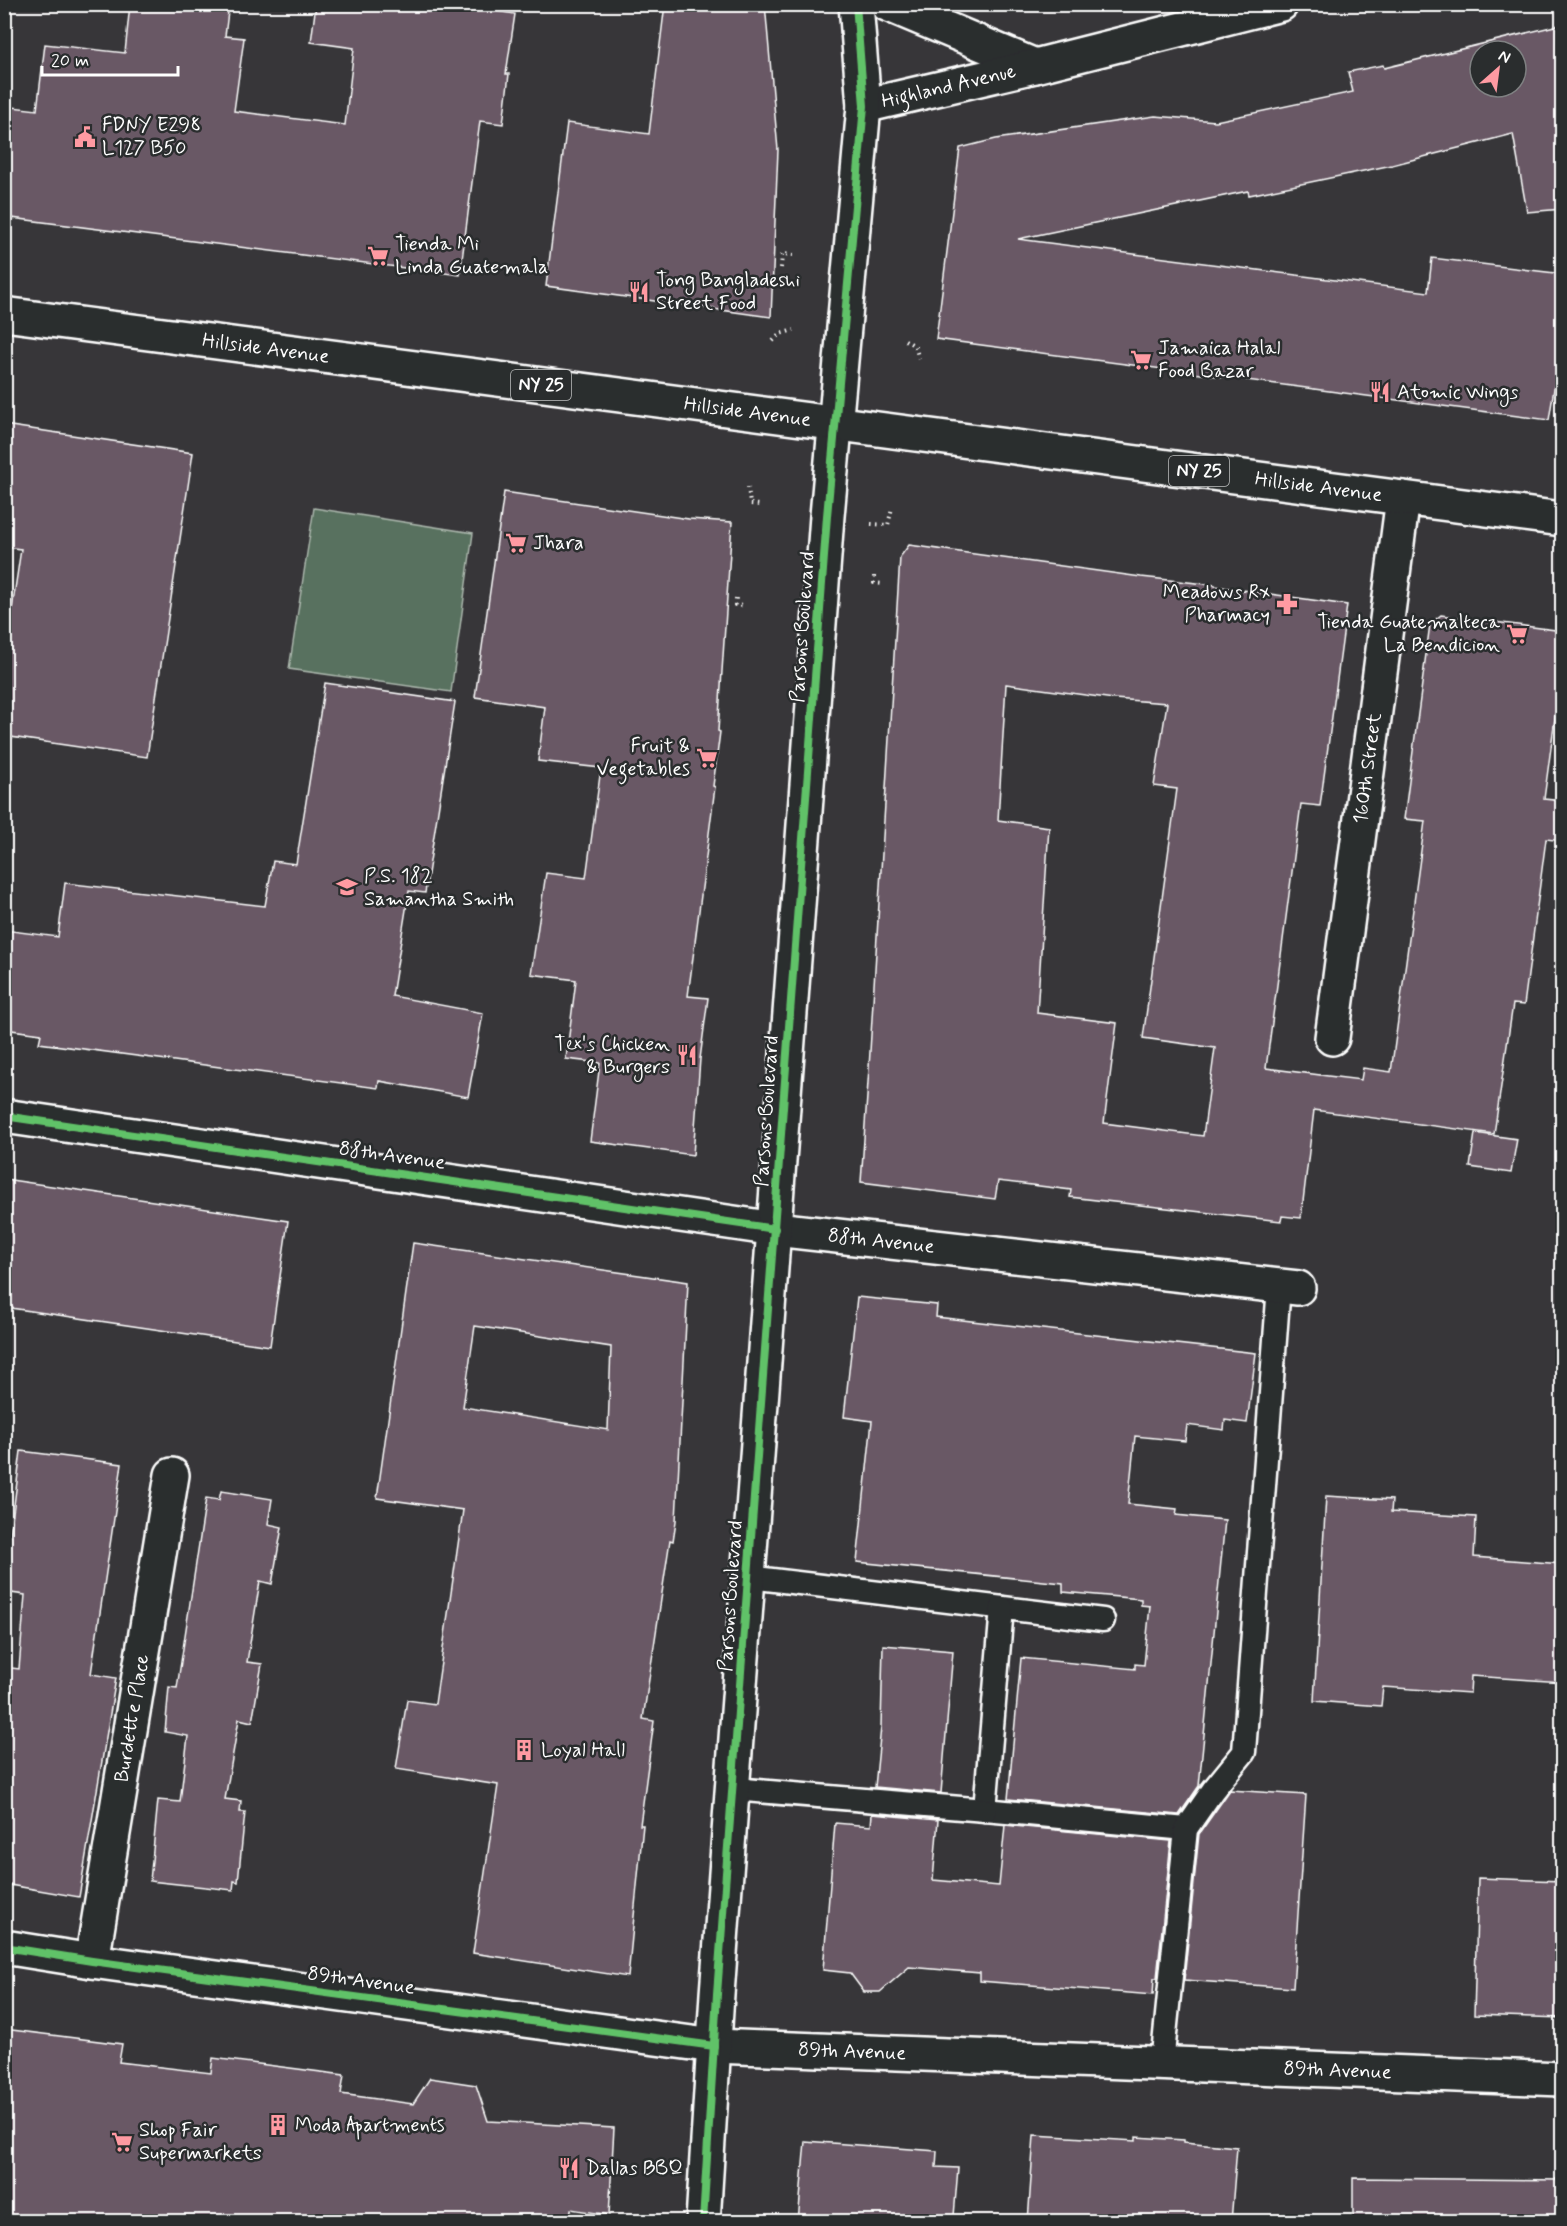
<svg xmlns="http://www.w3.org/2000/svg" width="1567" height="2226" font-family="Mynerve,sans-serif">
<rect width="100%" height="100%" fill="#373639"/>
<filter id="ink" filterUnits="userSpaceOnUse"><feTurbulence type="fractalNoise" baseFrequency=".0167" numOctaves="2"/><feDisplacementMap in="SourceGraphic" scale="12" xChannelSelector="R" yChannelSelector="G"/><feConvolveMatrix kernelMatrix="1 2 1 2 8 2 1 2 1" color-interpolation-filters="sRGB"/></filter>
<g filter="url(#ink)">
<!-- green -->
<polygon fill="#59715e" stroke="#acb8ae" stroke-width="1.5" points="314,508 473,533 451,692 289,669"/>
<!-- building -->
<g fill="#695965" stroke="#fff" stroke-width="1.5" fill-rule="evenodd">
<polygon points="130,4 229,4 225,36 244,38 234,111 345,125 354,48 311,42 316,4 452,4 515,14 506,74 509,74 503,124 480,121 460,275 4,217 4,106 37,110 45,44 125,53"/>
<polygon points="665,4 765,4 778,150 771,317 546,286 567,123 649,134"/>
<path d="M 1563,24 L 1563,209 L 1527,212 L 1513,134 L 1392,165 L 1249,195 L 1248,191 L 1018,239 L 1428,292 L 1432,258 L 1563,274 L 1563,332 L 1549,420 L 936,339 L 960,148 L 996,139 L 1155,116 L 1216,121 L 1353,92 L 1348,72 L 1383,65 L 1384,68 ZM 1480,51 L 1516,51 L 1516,87 L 1480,87 Z"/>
<polygon points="4,425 193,453 147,757 4,736 4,663 21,549 4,547"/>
<polygon points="504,492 689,519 732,522 718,731 720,732 713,786 715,787 688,996 708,998 700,1059 693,1155 590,1141 600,1063 566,1059 576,980 531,974 546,873 586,878 601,768 538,761 545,707 475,697"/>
<path d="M 909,545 L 1141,577 L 1215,585 L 1215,586 L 1347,605 L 1320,806 L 1301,804 L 1266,1068 L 1328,1076 L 1361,1080 L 1363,1068 L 1391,1072 L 1425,821 L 1404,819 L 1430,624 L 1441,615 L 1563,631 L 1563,659 L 1544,799 L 1563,801 L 1563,841 L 1546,839 L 1524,1005 L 1513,1004 L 1494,1134 L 1314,1110 L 1301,1218 L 1282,1216 L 1281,1221 L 1070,1197 L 1071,1190 L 998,1181 L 995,1199 L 861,1182 L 869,1068 L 900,557 ZM 1006,684 L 1114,699 L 1167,703 L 1154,786 L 1177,789 L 1143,1038 L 1215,1048 L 1203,1136 L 1104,1123 L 1117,1023 L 1037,1013 L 1049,827 L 998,820 Z"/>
<polygon points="325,683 455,702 425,893 409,891 392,996 483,1013 468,1097 379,1081 378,1088 39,1043 41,1034 4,1029 4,930 58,937 65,883 265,906 273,861 296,864"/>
<polygon points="1475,1133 1517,1139 1511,1173 1470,1167"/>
<polygon points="4,1179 288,1221 270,1346 4,1307"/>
<path d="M 413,1243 L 688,1282 L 676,1521 L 673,1541 L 670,1540 L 643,1719 L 654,1721 L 640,1825 L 643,1825 L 628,1977 L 473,1953 L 498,1785 L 396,1769 L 407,1700 L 435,1704 L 463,1510 L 377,1498 ZM 475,1326 L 611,1347 L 608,1430 L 463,1407 Z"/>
<polygon points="857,1297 937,1305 936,1317 1256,1353 1247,1423 1225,1420 1224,1430 1187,1425 1185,1441 1135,1436 1128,1504 1177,1509 1176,1515 1225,1520 1199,1786 1179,1815 1008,1799 1021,1658 1135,1669 1135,1664 1144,1665 1150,1606 1141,1605 1141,1599 1063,1592 1063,1583 857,1562 872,1421 844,1417"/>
<polygon points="21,1451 122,1464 91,1674 116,1678 79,1897 4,1884 4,1667 19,1669 25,1595 4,1592 4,1536 10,1536"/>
<polygon points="221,1491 272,1499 268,1524 282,1527 272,1584 260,1581 247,1662 262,1664 252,1722 239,1719 225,1799 241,1801 240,1812 245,1812 238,1882 234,1881 233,1890 150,1881 158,1800 180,1802 188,1736 165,1732 169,1687 177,1688 206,1498 219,1500"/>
<polygon points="1326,1496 1392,1500 1391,1512 1476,1517 1474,1557 1563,1564 1563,1682 1471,1676 1470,1693 1383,1687 1381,1706 1314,1701"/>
<polygon points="883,1645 953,1651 941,1793 875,1787 881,1727"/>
<polygon points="1230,1790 1306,1795 1293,1988 1184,1980 1199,1834"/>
<polygon points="872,1814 938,1820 933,1880 999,1886 1005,1825 1171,1841 1157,1978 1154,1978 1153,1995 980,1981 980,1973 909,1967 880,1992 864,1992 850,1973 823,1970 835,1823 871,1826"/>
<polygon points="1478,1878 1563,1881 1563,2018 1474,2015"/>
<polygon points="4,2029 122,2044 119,2062 211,2073 213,2058 344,2075 341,2094 413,2104 430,2078 476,2085 488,2121 614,2128 609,2215 571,2209 570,2222 4,2222"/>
<polygon points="1034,2135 1136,2141 1136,2137 1184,2140 1184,2142 1237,2147 1231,2222 1028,2222"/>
<polygon points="805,2141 937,2151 936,2167 958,2168 954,2216 943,2215 942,2222 798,2222"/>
<polygon points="1353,2178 1563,2180 1563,2222 1353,2222"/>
</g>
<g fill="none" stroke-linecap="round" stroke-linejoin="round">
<defs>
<g id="service">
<polyline points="749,1577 1103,1620"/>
<polyline points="1002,1608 985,1810 1186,1829"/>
<polyline points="733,1789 985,1810"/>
<polyline points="1162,2064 1186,1829 1213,1790 1244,1752 1279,1286"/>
</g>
<g id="minor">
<polyline points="887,4 1035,66"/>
<path id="s1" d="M 864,106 L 1035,66 L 1281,4"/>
<path id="s2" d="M 1332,1038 L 1403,498"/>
<path id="s3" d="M 4,1116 L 775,1229 L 1298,1288"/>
<path id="s4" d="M 4,1947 L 92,1961 L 714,2046 L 1562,2079"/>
<path id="s5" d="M 92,1961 L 172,1475"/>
</g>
<polyline id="tertiary" points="703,2222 717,1994 827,516 864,106 856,4"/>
<g id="primary">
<path id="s6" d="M 4,314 L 1562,519"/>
</g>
</defs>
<!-- service casing -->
<use href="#service" stroke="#fff" stroke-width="27"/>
<!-- minor casing -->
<use href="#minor" stroke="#fff" stroke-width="38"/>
<!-- tertiary casing -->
<use href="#tertiary" stroke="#fff" stroke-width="38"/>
<!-- primary casing -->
<use href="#primary" stroke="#fff" stroke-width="38"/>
<!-- path -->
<g stroke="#fff" stroke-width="4" stroke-dasharray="1.5 4.5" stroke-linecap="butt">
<polyline points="781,268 782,254 793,255"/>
<polyline points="905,340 915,346 919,359"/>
<polyline points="773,341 780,334 794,330"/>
<polyline points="748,487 750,504 760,505"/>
<polyline points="871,524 888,525 892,508"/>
<polyline points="874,576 874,583 884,584"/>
<polyline points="736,598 735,605 744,606"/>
</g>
<!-- service -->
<use href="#service" stroke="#2a2d2e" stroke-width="22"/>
<!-- minor -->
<use href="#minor" stroke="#2a2d2e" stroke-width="33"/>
<!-- tertiary -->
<use href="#tertiary" stroke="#2a2d2e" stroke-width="33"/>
<!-- primary -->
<use href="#primary" stroke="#2a2d2e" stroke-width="33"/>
<defs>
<g id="cycleway">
<polyline points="4,1116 775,1229"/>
<polyline points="4,1947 92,1961 714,2046"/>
<polyline points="703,2222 717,1994 827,516 864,106 856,4"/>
</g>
</defs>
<!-- cycleway casing -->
<use href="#cycleway" stroke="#2a2d2e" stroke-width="11"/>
<!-- cycleway -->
<use href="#cycleway" stroke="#61c268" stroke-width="8"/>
</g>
</g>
<!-- icons -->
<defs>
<symbol id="civic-bare" viewBox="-9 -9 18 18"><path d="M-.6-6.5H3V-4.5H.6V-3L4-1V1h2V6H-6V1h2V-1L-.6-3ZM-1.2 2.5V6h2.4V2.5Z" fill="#ff9aa2" stroke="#2a2d2e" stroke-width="2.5" paint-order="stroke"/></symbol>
<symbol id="supermarket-bare" viewBox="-9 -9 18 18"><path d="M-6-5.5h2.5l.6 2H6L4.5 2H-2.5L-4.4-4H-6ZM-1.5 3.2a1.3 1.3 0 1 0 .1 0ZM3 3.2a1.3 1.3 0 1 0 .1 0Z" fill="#ff9aa2" stroke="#2a2d2e" stroke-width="2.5" paint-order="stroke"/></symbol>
<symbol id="restaurant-bare" viewBox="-9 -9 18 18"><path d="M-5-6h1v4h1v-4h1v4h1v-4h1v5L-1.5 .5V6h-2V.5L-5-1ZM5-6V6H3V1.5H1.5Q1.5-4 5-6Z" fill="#ff9aa2" stroke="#2a2d2e" stroke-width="2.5" paint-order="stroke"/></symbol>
<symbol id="pharmacy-bare" viewBox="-9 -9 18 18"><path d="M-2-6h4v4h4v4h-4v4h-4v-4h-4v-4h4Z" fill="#ff9aa2" stroke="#2a2d2e" stroke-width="2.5" paint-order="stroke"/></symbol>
<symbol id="school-bare" viewBox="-9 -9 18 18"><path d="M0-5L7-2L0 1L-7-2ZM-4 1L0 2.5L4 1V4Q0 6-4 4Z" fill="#ff9aa2" stroke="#2a2d2e" stroke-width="2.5" paint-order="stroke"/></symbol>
<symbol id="building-bare" viewBox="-9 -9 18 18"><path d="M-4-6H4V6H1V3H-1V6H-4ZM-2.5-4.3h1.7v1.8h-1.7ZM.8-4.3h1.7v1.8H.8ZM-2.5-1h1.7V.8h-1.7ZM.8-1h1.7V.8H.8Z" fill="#ff9aa2" stroke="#2a2d2e" stroke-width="2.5" paint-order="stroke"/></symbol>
</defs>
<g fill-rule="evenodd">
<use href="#civic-bare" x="70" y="122" width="30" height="30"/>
<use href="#supermarket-bare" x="363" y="241" width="30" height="30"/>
<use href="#restaurant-bare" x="624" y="277" width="30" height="30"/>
<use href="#supermarket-bare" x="1126" y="345" width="30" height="30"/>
<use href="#restaurant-bare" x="1365" y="377" width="30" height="30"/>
<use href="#supermarket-bare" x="501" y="528" width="30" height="30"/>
<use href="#pharmacy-bare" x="1272" y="589" width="30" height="30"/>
<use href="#supermarket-bare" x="1502" y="619" width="30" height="30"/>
<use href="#supermarket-bare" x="692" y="743" width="30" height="30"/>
<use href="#school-bare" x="332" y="872" width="30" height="30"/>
<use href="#restaurant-bare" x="672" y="1040" width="30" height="30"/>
<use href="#building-bare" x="509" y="1735" width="30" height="30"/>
<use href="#building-bare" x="263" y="2110" width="30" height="30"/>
<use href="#supermarket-bare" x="107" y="2127" width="30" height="30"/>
<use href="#restaurant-bare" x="554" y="2153" width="30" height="30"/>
</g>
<g text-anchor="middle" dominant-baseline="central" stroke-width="5" stroke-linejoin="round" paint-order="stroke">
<!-- shield labels -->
<g fill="#2a2d2e" stroke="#bfc0c0" stroke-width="1.5">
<rect x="511" y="370" width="60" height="30" rx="4.5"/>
<rect x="1169" y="456" width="60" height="30" rx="4.5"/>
</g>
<g font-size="18" font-weight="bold" fill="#fff">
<text x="541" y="385">NY 25</text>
<text x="1199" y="471">NY 25</text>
</g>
<!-- street labels -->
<g font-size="20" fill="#fff" stroke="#2a2d2e">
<text stroke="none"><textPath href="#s1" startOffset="87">Highland Avenue</textPath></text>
<text stroke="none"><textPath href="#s6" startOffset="264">Hillside Avenue</textPath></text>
<text stroke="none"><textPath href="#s6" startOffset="750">Hillside Avenue</textPath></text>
<text stroke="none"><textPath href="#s6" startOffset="1326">Hillside Avenue</textPath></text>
<text transform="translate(803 627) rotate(-86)">Parsons Boulevard</text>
<text stroke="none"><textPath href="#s2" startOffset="272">160th Street</textPath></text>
<text transform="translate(767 1111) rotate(-86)">Parsons Boulevard</text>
<text transform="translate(392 1156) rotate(8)">88th Avenue</text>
<text stroke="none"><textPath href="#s3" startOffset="886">88th Avenue</textPath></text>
<text transform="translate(731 1596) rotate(-86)">Parsons Boulevard</text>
<text stroke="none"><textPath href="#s5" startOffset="246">Burdette Place</textPath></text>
<text transform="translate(361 1981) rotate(8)">89th Avenue</text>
<text stroke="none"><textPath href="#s4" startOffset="855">89th Avenue</textPath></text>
<text stroke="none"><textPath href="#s4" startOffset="1341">89th Avenue</textPath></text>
</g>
<!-- poi labels -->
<g font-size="20" fill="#fff" stroke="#2a2d2e" text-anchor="start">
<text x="102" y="125">FDNY E298<tspan x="102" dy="23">L127 B50</tspan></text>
<text x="395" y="244">Tienda Mi<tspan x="395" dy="23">Linda Guatemala</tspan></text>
<text x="656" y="280">Tong Bangladeshi<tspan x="656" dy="23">Street Food</tspan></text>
<text x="1158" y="348">Jamaica Halal<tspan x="1158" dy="23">Food Bazar</tspan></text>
<text x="1397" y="392">Atomic Wings</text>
<text x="533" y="543">Jhara</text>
<text x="1270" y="592" text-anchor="end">Meadows Rx<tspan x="1270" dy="23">Pharmacy</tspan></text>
<text x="1500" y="622" text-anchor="end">Tienda Guatemalteca<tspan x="1500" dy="23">La Bendicion</tspan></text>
<text x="690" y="746" text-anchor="end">Fruit &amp;<tspan x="690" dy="23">Vegetables</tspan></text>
<text x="364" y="876">P.S. 182<tspan x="364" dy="23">Samantha Smith</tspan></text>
<text x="670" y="1044" text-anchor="end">Tex's Chicken<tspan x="670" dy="23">&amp; Burgers</tspan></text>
<text x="541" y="1750">Loyal Hall</text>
<text x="295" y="2125">Moda Apartments</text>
<text x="139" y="2130">Shop Fair<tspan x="139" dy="23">Supermarkets</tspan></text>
<text x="586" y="2168">Dallas BBQ</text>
</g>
</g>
<!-- margin -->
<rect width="1567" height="2226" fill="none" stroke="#2a2d2e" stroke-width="24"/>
<rect x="12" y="12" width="1543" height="2202" fill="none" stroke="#fff" stroke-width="2" filter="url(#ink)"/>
<!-- north arrow -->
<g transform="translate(1498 69) rotate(28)"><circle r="28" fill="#2a2d2e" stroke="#7f8182" stroke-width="1.5"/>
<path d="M0-4.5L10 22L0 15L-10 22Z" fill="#ff9aa2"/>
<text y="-9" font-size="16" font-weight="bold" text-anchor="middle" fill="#ffffff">N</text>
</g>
<!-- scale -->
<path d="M42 66v9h136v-9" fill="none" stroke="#ffffff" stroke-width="3"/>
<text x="51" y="66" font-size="18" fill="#ffffff" stroke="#2a2d2e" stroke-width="4.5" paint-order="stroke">20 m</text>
</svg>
